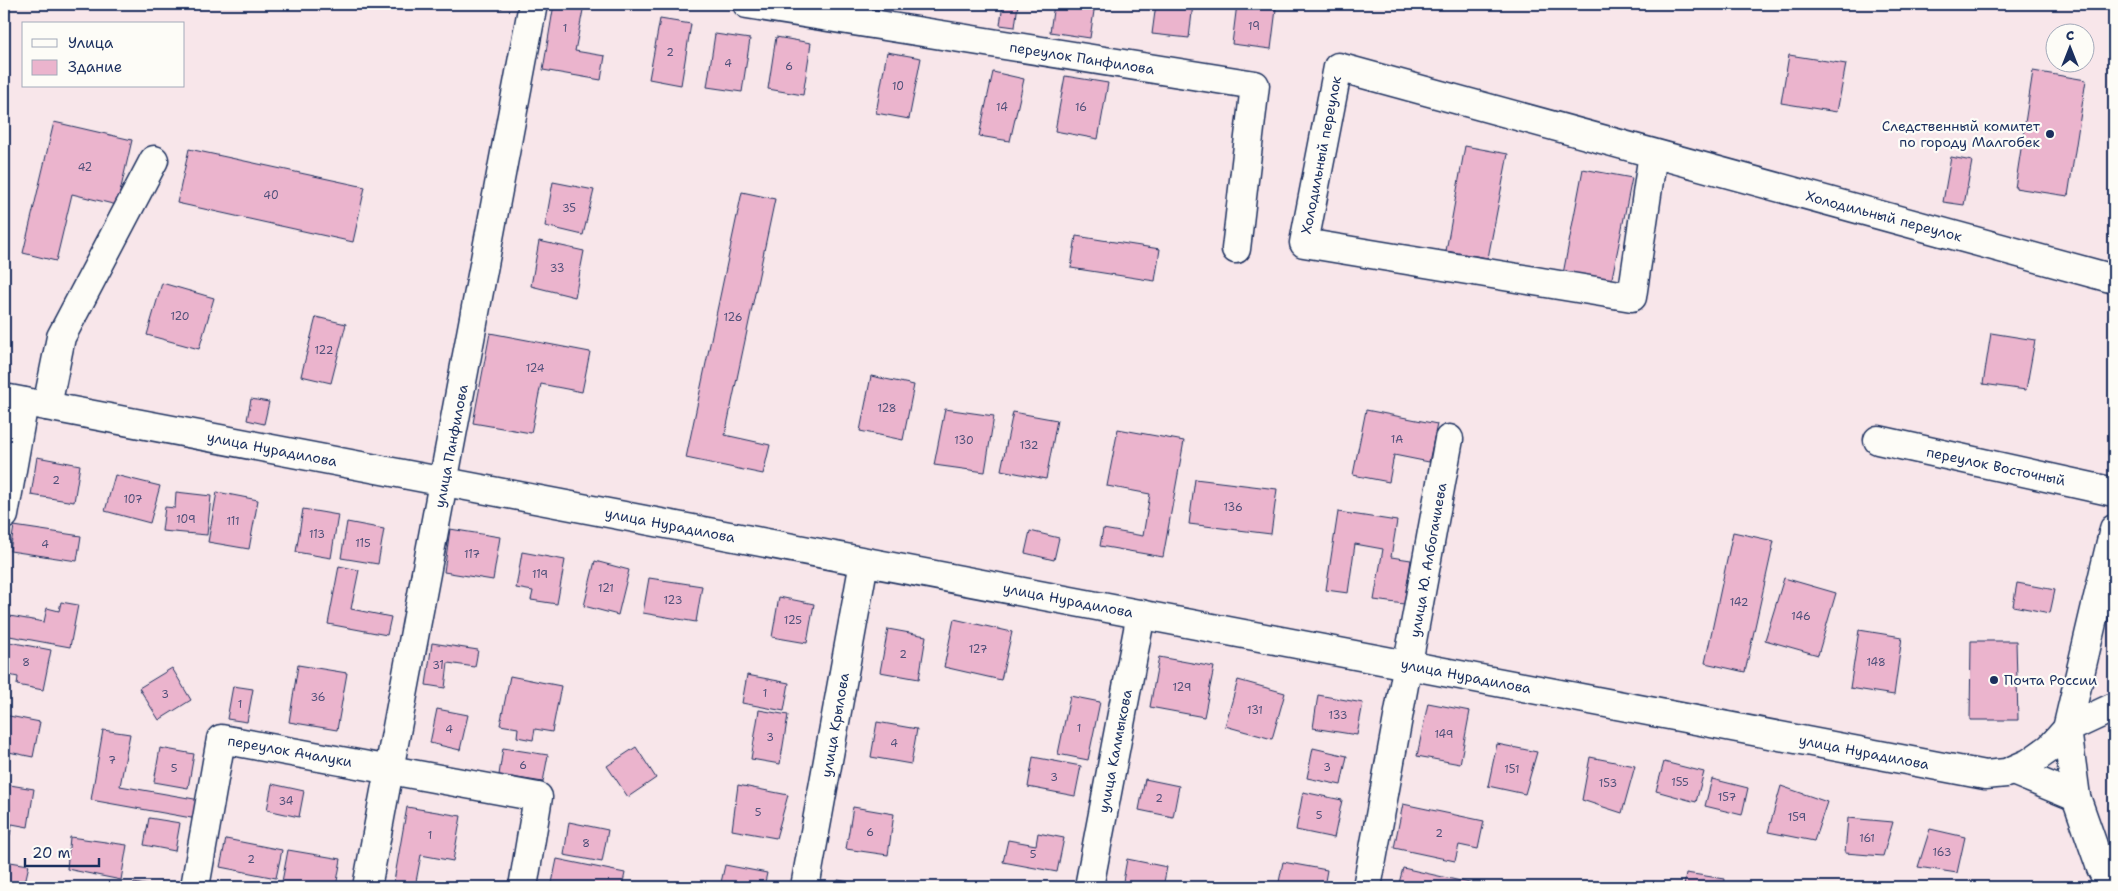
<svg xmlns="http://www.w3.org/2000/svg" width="2118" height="891" font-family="'Shantell Sans',sans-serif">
<rect width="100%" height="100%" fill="#f8e6ea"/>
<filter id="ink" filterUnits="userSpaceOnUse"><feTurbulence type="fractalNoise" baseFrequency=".02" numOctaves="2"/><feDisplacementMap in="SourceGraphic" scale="10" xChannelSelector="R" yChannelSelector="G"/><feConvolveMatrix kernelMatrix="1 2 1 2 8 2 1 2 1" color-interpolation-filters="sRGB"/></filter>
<g filter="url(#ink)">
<!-- building -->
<g fill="#ebb4cd" stroke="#1b2f5e">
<polygon points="482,4 503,4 502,8"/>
<polygon points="554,4 584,5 575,51 605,56 601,80 543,70"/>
<polygon points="942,4 964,4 963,7"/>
<polygon points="1003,4 1018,4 1015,27 1000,25"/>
<polygon points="1054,4 1095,4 1090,38 1050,32"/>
<polygon points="1156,4 1193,4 1189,38 1152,34"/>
<polygon points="1237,4 1276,9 1271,49 1232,44"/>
<polygon points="660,19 691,24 681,85 649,79"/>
<polygon points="715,34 750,39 742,92 707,87"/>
<polygon points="776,37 811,43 803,95 768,89"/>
<polygon points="887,52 921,58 909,119 876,113"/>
<polygon points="1789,55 1846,64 1837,112 1781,103"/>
<polygon points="2033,71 2086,80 2068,196 2015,188"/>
<polygon points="993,72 1024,79 1010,141 979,136"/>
<polygon points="1065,76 1108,83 1098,139 1055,131"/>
<polygon points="54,122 132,140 117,205 72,194 56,261 23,253"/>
<polygon points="1465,146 1508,154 1488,258 1446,251"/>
<polygon points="189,149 365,187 353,242 177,203"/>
<polygon points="1951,157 1972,161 1964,205 1943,202"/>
<polygon points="1583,169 1632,178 1611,283 1563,274"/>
<polygon points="553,182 594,190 583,235 545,226"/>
<polygon points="742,192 775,199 725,435 770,445 763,474 686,458"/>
<polygon points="1076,236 1160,249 1155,281 1071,268"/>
<polygon points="539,241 584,251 575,297 531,286"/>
<polygon points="162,283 214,298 199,349 147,335"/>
<polygon points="316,317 346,324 331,383 301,376"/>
<polygon points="490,333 590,352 582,392 541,384 531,433 473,423"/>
<polygon points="1991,333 2035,340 2026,390 1983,384"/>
<polygon points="871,376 914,385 903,440 860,431"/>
<polygon points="251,399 269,402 264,424 247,420"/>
<polygon points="945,409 994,416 985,472 934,465"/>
<polygon points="1366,410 1437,424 1429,462 1394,455 1389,482 1353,475"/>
<polygon points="1013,412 1057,420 1046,479 1001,470"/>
<polygon points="1118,429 1184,441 1163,557 1100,546 1103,529 1143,536 1150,494 1107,486"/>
<polygon points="37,457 80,465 74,502 31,495"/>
<polygon points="115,475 160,486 150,523 105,511"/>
<polygon points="1195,479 1277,489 1271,534 1189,524"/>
<polygon points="176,492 211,496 207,535 162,531 165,507 175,508"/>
<polygon points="217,492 258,500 249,549 208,542"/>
<polygon points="303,509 338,515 331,558 296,552"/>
<polygon points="1338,512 1397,521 1391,557 1411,560 1404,604 1374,600 1383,549 1355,544 1348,593 1326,590"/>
<polygon points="347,522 384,529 378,564 341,558"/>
<polygon points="14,526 81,536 77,561 10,551"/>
<polygon points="450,529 500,537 493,580 444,572"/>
<polygon points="1030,531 1059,538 1054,560 1025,553"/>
<polygon points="1733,532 1774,541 1745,672 1705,663"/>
<polygon points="522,552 565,560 557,604 531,600 533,591 516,588"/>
<polygon points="595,561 629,570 618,615 584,606"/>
<polygon points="339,566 359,570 351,609 391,617 387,635 328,624"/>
<polygon points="649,578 702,586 696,622 643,613"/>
<polygon points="1784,578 1836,593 1818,655 1765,640"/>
<polygon points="2017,583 2055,590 2050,613 2013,606"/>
<polygon points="779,597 814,604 807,643 772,637"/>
<polygon points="61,602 78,605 70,647 4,635 4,615 44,622 47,608 59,611"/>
<polygon points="954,619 1012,632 1001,680 944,667"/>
<polygon points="888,629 926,636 919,679 880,672"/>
<polygon points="1859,630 1902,637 1894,695 1850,688"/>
<polygon points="4,641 51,650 43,690 17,685 18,677 4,674"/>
<polygon points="1971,641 2016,641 2018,720 1970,720"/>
<polygon points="432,643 478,650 475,667 448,663 445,688 426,685"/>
<polygon points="1159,657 1214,667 1204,717 1150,707"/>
<polygon points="298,665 347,673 337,730 289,722"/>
<polygon points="172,668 191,700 159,720 139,688"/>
<polygon points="747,675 789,683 784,711 742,703"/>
<polygon points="510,676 561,686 552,732 535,729 533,740 517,737 518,728 500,725"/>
<polygon points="1238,680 1285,693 1272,739 1225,726"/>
<polygon points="233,686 253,689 247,722 227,719"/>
<polygon points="1318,695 1363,703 1357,735 1313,728"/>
<polygon points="1070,696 1100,702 1088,760 1058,754"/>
<polygon points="1428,703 1470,711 1460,764 1417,756"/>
<polygon points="437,709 468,715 460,750 430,743"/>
<polygon points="759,710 788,715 780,764 751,759"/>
<polygon points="4,715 40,722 33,757 4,751"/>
<polygon points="877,722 917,729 911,764 871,757"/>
<polygon points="103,730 130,734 120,786 200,800 197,819 91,800"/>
<polygon points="1497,744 1537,752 1525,794 1488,786"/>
<polygon points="636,747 656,778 628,797 607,766"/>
<polygon points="160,748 194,754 188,788 154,782"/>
<polygon points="503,748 548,755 543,782 499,775"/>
<polygon points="1313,748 1347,756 1341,785 1307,778"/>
<polygon points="1033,757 1081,766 1075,796 1028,787"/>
<polygon points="1590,757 1635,766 1622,813 1582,800"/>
<polygon points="1664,762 1704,772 1696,802 1656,791"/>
<polygon points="1145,779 1179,786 1173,817 1139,810"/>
<polygon points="1712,779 1748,788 1742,815 1705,806"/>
<polygon points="4,784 34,789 28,827 12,824 10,835 4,834"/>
<polygon points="272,784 304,791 299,817 267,810"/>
<polygon points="738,785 788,795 776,838 732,830"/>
<polygon points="1781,786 1827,802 1814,841 1768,832"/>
<polygon points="1303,792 1342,800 1334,838 1296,830"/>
<polygon points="1403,804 1484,821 1478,849 1459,845 1455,861 1394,848"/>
<polygon points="407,807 461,816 453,861 421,855 415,887 393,887"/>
<polygon points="853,807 894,814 888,855 846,849"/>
<polygon points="149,818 180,823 175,851 144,845"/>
<polygon points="1848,818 1893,822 1883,856 1845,853"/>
<polygon points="569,822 608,830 602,862 564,855"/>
<polygon points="1930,829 1965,837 1957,873 1918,867"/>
<polygon points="1038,833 1064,838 1057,872 1003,862 1008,840 1036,845"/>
<polygon points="70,837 127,845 121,880 67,869"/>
<polygon points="226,839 282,850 276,878 220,867"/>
<polygon points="288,850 341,859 336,887 281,887"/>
<polygon points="557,859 625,873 622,887 573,887 552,883"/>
<polygon points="1127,859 1167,867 1163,887 1122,887"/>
<polygon points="4,861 29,865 24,887 4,887"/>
<polygon points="1283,862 1327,870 1324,887 1278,887"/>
<polygon points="725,865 767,873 764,887 720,887"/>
<polygon points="1403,868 1474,884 1473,887 1398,887"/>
<polygon points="1686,873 1725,879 1724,887 1684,887"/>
<polygon points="838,880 879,887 837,887"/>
<polygon points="134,883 157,887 133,887"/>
</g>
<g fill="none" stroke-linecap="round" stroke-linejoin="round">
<defs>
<g id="minor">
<polyline points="747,4 1255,85 1236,249"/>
<polyline points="1653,153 1632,297 1304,243 1338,67 2114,279"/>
<polyline points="4,398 1985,775 2006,773 2029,763 2050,748 2067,729 2114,707"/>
<polyline points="47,406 61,337 154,160"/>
<polyline points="1878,440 2114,492"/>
<polyline points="4,515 24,402"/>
<polyline points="2013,771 2076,797"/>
<polyline points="195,887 221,739 538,797 523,887"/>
<polyline points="367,887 533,4"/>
<polyline points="805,887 864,562"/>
<polyline points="1089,887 1141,614"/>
<polyline points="1367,887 1449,439"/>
<polyline points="2111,887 2101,868 2076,797 2067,729 2114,529"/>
</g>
</defs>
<!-- minor casing -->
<use href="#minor" stroke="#1b2f5e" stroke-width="31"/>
<!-- minor -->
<use href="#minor" stroke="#fdfcf7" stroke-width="28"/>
</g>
</g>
<!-- markers -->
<g fill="#1b2f5e" stroke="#fdfcf7" stroke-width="2">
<circle cx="2050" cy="134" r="5"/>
<circle cx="1994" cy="680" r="5"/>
</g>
<g text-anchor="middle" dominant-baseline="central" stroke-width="4.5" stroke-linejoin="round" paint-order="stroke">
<!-- number labels -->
<g font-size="11" fill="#4f507a">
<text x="1254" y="26">19</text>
<text x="565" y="28">1</text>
<text x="670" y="52">2</text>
<text x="728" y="63">4</text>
<text x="789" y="66">6</text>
<text x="898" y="86">10</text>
<text x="1002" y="107">14</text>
<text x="1081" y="107">16</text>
<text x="85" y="167">42</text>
<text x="271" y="195">40</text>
<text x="569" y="208">35</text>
<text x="557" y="268">33</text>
<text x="180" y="316">120</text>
<text x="733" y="317">126</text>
<text x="324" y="350">122</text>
<text x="535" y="368">124</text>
<text x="887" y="408">128</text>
<text x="1397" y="439">1А</text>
<text x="964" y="440">130</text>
<text x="1029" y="445">132</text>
<text x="56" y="480">2</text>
<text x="133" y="499">107</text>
<text x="1233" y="507">136</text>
<text x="186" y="519">109</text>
<text x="233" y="521">111</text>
<text x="317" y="534">113</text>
<text x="363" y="543">115</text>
<text x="45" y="544">4</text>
<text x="472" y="554">117</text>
<text x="540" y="574">119</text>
<text x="606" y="588">121</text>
<text x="673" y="600">123</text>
<text x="1739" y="602">142</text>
<text x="1801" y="616">146</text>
<text x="793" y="620">125</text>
<text x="978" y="649">127</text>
<text x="903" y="654">2</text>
<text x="26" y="662">8</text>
<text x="1876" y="662">148</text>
<text x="438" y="665">31</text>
<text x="1182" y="687">129</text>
<text x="765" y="693">1</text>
<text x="165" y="694">3</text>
<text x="318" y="697">36</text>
<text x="240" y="704">1</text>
<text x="1255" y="710">131</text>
<text x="1338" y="715">133</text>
<text x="1079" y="728">1</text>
<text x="449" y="729">4</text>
<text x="1444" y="734">149</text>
<text x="770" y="737">3</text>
<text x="894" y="743">4</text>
<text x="112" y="760">7</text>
<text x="523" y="765">6</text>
<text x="1327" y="767">3</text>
<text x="174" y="768">5</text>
<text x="1512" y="769">151</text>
<text x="1054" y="777">3</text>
<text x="1680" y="782">155</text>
<text x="1608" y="783">153</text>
<text x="1727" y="797">157</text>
<text x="1159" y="798">2</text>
<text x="286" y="801">34</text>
<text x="758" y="812">5</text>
<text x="1319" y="815">5</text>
<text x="1797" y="817">159</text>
<text x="870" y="832">6</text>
<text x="1439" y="833">2</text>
<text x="430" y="835">1</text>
<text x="1867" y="838">161</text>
<text x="586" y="843">8</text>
<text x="1942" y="852">163</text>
<text x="1033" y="854">5</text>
<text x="251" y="859">2</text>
</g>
<!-- street labels -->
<g font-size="14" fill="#1b2f5e" stroke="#fdfcf7">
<text transform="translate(1082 58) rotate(9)">переулок Панфилова</text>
<text transform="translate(1321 155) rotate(-79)">Холодильный переулок</text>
<text transform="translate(1884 216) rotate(15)">Холодильный переулок</text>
<text transform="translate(451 446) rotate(-79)">улица Панфилова</text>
<text transform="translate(272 449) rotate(11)">улица Нурадилова</text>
<text transform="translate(1996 466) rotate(12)">переулок Восточный</text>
<text transform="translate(670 525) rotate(11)">улица Нурадилова</text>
<text transform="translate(1428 560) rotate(-80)">улица Ю. Албогачиева</text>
<text transform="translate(1068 600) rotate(11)">улица Нурадилова</text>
<text transform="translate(1466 676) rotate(11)">улица Нурадилова</text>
<text transform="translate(835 725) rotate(-80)">улица Крылова</text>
<text transform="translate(290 751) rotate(10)">переулок Ачалуки</text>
<text transform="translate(1115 751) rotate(-79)">улица Калмыкова</text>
<text transform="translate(1864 752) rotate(11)">улица Нурадилова</text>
</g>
<!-- poi labels -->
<g font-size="14" fill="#1b2f5e" stroke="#fdfcf7" text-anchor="end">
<text x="2040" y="126">Следственный комитет<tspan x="2040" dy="16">по городу Малгобек</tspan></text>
<text x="2004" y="680" text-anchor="start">Почта России</text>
</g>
</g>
<!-- margin -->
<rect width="2118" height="891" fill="none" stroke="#fdfcf7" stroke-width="20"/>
<rect x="10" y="10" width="2098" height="871" fill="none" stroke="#1b2f5e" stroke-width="2" filter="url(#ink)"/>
<!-- legend -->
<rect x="22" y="22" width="162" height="65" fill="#fdfcf7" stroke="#a3aaba"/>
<rect x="32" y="39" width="25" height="8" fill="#fdfcf7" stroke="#a3aaba"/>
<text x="68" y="48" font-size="15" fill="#1b2f5e">Улица</text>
<rect x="32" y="60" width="25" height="15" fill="#ebb4cd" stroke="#a3aaba"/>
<text x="68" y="72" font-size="15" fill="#1b2f5e">Здание</text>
<!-- north arrow -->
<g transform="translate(2070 48)"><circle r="24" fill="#fdfcf7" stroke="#a3aaba"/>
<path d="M0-4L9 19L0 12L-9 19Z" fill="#1b2f5e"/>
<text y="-8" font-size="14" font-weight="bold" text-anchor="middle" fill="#1b2f5e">С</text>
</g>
<!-- scale -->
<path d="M25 858v8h74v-8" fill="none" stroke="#1b2f5e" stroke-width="2.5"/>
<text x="32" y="858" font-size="15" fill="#1b2f5e" stroke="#fdfcf7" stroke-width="4" paint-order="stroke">20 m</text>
</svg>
